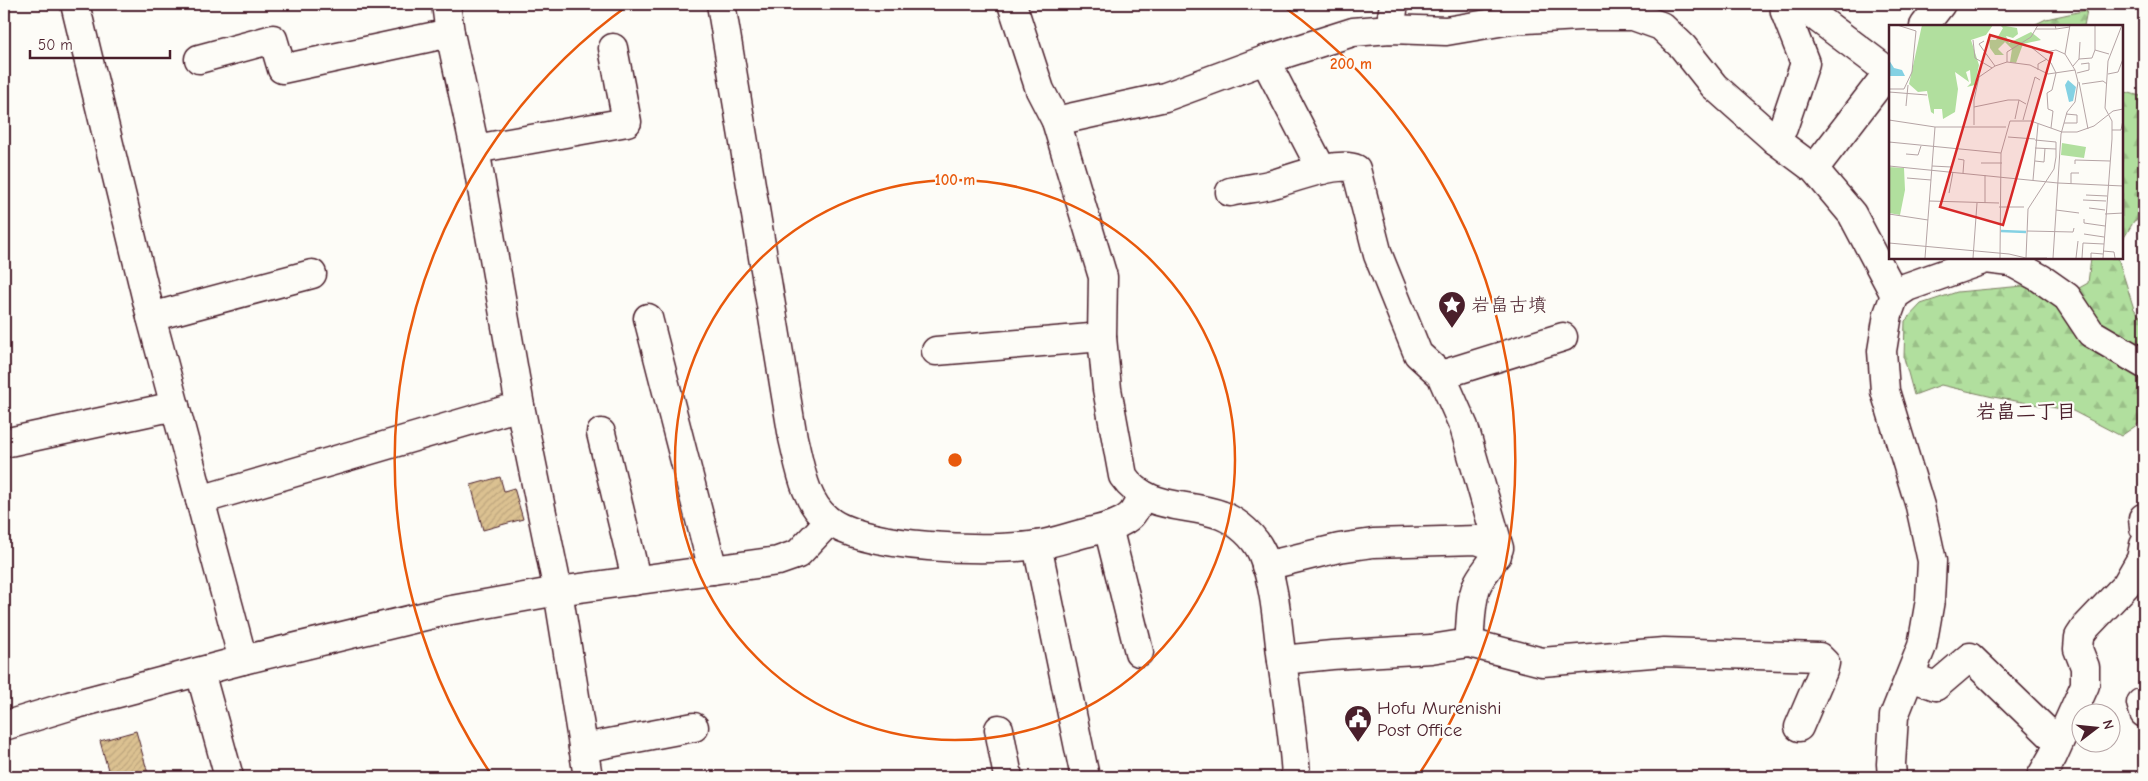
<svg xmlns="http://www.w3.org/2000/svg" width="2148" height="781" font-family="'Comic Neue','Klee One',sans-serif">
<defs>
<pattern id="forest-firs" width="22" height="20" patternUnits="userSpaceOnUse" patternTransform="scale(1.25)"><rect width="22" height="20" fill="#b1df9e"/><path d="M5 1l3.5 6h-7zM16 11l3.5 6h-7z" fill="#9abf88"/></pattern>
<pattern id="building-hatch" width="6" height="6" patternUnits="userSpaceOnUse" patternTransform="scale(1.25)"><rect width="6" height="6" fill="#dbc191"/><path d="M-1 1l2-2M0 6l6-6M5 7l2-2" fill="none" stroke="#bda57d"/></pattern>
</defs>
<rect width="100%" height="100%" fill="#fdfcf7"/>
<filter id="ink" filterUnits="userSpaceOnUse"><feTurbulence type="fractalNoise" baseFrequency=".02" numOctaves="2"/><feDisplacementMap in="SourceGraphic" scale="10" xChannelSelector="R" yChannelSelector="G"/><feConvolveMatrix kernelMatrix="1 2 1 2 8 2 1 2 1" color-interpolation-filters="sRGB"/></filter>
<g filter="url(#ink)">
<!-- forest -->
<g fill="url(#forest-firs)" stroke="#7e7f64">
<polygon points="2087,10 2084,26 2032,26 2046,19"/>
<polygon points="2122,91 2144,97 2144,216 2134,221 2122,241"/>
<polygon points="2091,258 2118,258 2134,309 2144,321 2144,420 2121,436 2073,411 1993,397 1941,385 1914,395 1904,358 1905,321 1921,304 1957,292 2023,286 2056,301 2088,283"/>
</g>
<!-- building -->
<g fill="url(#building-hatch)" stroke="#4a1f2b">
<polygon points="500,477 504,491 514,488 523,519 483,530 471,485"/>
<polygon points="136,731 149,777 110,777 100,741"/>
</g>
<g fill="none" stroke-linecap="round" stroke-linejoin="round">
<defs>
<g id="minor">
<polyline points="75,4 151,317 243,660"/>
<polyline points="446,4 450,33 475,149 520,406 558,591 588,777"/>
<path d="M 721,4 L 793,438 C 800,466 804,501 828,520 C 864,549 991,552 1037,545 C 1053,543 1069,537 1085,533 C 1100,529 1120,526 1131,515 C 1136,510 1139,501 1143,495"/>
<path d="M 1012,4 L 1040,90 L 1056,121 L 1103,277 L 1102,337 L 1107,389 L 1123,476 C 1147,511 1186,502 1221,515 C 1238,522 1255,537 1262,553 C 1276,587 1277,625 1282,661 C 1287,699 1294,738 1296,777"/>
<polyline points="1799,4 1889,72"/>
<polyline points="1924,26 1941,4"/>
<polyline points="1390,29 1394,4"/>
<polyline points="199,59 273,39 282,69 450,33"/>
<polyline points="1265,60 1322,170"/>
<polyline points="1056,121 1165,97 1265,60 1353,32 1390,29 1446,31 1511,20 1580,16 1633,16 1661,26 1683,47 1714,86 1775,140 1814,169 1852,214 1895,295"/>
<polyline points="1775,140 1783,128 1805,63 1785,12 1784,4"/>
<polyline points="475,149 627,122 613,48"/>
<polyline points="1814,169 1890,70"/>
<path d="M 1230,192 C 1243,189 1256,188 1269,185 C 1290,180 1337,160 1356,169 L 1378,255 L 1418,354 L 1441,375 L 1464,427 L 1499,548 C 1494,564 1483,571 1477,585 C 1470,602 1471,625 1469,643"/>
<polyline points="151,317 312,274"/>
<polyline points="648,318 713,570"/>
<polyline points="936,351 1102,337"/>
<polyline points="1441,375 1563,337"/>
<polyline points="601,433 633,566 634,581"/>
<polyline points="4,443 175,406"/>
<polyline points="200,500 520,406"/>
<polyline points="2143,518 2144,528"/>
<polyline points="1108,527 1139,652"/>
<polyline points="1037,545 1085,777"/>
<polyline points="1266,566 1339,548 1373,543 1477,540 1488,544 1497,555"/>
<polyline points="1282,660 1332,655 1431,649 1469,643 1542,662 1664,652 1819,657 1825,663 1823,671 1799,727"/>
<polyline points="200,672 229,777"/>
<polyline points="1911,677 1936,686 1970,657 2058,742"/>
<polyline points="2141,703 2144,713"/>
<polyline points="4,726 69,706 243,660 446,611 558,591 778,561 798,554 829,521"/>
<polyline points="999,729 1008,777"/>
<polyline points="583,748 694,727"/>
<polyline points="1892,777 1891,764 1894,716 1922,646 1930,600 1932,561 1920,506 1885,391 1882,351 1888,314 1895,295 1907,287 1986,259 2011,262 2040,278 2067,297 2091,333 2144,364"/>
<polyline points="2041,777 2053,756 2085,685 2085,667 2078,649 2079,637 2085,628 2126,585 2141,559 2144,545"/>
</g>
</defs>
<!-- minor casing -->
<use href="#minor" stroke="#4a1f2b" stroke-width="31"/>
<!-- minor -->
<use href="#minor" stroke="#fdfcf7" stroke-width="28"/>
</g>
</g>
<!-- distance rings -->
<g fill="none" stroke="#e8590c" stroke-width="2.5">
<circle cx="955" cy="460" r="280"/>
<path d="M493 777A560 560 0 0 1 630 4M1280 4A560 560 0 0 1 1417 777"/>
</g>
<!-- icons -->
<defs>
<symbol id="sight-pin" viewBox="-11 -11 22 30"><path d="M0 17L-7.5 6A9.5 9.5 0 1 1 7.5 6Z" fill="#4a1f2b" stroke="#fdfcf7"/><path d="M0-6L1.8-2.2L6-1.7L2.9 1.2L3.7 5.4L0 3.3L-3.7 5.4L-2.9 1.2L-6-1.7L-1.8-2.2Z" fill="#fff"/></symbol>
<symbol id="civic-pin" viewBox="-11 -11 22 30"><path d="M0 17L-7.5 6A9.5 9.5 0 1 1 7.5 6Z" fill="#4a1f2b" stroke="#fdfcf7"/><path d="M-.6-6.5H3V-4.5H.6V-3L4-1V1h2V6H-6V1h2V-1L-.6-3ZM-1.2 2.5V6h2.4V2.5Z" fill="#fff"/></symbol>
</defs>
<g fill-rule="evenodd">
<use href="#sight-pin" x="1436" y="289" width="32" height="43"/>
<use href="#civic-pin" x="1342" y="703" width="32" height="43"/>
</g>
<g text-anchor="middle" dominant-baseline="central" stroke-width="4.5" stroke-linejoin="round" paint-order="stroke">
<!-- poi labels -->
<g font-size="19" fill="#4a1f2b" stroke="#fdfcf7" text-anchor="start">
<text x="1471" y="305">岩畠古墳</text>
<text x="1377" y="708">Hofu Murenishi<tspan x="1377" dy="22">Post Office</tspan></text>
</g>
<!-- neighbourhood labels -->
<g font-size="20" font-weight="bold" fill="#4a1f2b" stroke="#fdfcf7">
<text x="2026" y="411">岩畠二丁目</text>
</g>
</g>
<!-- overview -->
<g transform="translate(1889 25)">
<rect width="234" height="234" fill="#fdfcf7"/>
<path d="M 173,118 L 197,122 L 195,133 L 172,130 ZM 0,142 L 15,143 L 16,165 L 11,190 L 0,188 Z" fill="#b1df9e"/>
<path d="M 33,0 L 104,0 L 97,10 L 82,15 L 90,40 L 86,60 L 78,62 L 82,58 L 81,45 L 77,47 L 80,57 L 66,47 L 69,64 L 66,87 L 54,94 L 53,84 L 45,84 L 45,89 L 42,87 L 38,66 L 29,67 L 20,59 ZM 111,0 L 128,3 L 129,9 L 124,13 L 117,11 L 120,18 L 142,7 L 152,15 L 134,19 L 127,38 L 121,37 L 123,24 L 116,17 L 109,24 L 115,30 L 106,30 L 101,23 L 100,15 L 107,15 L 114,3 Z" fill="#b1df9e"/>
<path d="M 0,35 L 5,43 L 13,45 L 16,51 L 0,51 ZM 179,55 L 187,62 L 184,76 L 180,77 L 176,60 Z" fill="#84d1e3"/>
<path fill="none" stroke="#84d1e3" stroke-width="2.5" d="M 112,206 L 137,207"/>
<path fill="none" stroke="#b5a4a5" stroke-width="1" d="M 166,0 L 167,4 L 181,2M 206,0 L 206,25 L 220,29M 146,4 L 167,4M 84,15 L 86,33 L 103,43M 95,16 L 90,19 L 106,41M 142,22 L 162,38 L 167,48 L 163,65 L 158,68 L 159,84 L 164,86 L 162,103M 157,27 L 167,25 L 176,29M 190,34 L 191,17M 118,37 L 118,27 L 142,12 L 149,0M 184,41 L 190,34 L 203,33 L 206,25M 149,45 L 149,39 L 158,34M 188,48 L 200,45 L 200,38 L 192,39M 219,49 L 229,47 L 234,34M 190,57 L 199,104M 193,59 L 214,56 L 218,59M 0,64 L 15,64 L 23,47 L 27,6 L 8,0M 0,67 L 38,70M 17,81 L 19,60M 85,82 L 119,75 L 130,75 L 137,79M 126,94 L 130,75M 0,95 L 46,102 L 117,102M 134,95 L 146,52 L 151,55M 175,98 L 188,98 L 188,90 L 177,89M 85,100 L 85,75 L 90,52 L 106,41 L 118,37 L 141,40 L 159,49 L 186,45M 223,105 L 232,105 L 234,95M 119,112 L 146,114M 146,115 L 167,117 L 167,132 L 165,144 L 139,184 L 137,233 L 158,233M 0,117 L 112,128M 146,123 L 167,124M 17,129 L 29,130 L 32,121M 69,134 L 75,135 L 74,148M 146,136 L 155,137 L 156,123M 92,138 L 113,138M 186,139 L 186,135 L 221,136M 0,141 L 169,158 L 234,161M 43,141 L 62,142M 96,150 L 96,178M 18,153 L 42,155M 144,155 L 149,99M 182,159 L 182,148 L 190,148M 60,168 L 64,147M 197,170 L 218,171M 194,175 L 217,176M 40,176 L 110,178M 110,182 L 135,182M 200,183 L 216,185M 167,185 L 190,188M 0,189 L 39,195M 216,189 L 234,188M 195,194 L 195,198 L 216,201M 138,206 L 184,207 L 185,203M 195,209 L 215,212M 0,218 L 120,229 L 137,233M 214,226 L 225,227 L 226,233M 36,233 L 46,102M 84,233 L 88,178M 111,233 L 112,128 L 121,96 L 142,96 L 173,107 L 188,107 L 205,101 L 224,86 L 234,84M 164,233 L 172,109 L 178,87 L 186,77 L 189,57 L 186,45 L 176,29 L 181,0M 187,233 L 189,216M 193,233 L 194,218 L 215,219M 202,233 L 202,228 L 214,229M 214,233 L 223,114 L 223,96 L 216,83 L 219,36 L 233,0"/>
<path fill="#d62828" fill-opacity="0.15" stroke="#d62828" stroke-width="2.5" d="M 101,10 L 163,28 L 114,200 L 51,182 Z"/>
<rect width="234" height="234" fill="none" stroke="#4a1f2b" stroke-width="2.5"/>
</g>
<circle cx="955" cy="460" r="8" fill="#e8590c" stroke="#fdfcf7" stroke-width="2.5"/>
<g font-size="15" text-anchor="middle" font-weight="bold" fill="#e8590c" stroke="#fdfcf7" stroke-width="4.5" stroke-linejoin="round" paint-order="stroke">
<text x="1351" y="69">200 m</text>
<text x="955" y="185">100 m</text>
</g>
<!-- margin -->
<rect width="2148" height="781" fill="none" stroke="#fdfcf7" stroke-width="20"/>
<rect x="10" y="10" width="2128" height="761" fill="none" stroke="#4a1f2b" stroke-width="2" filter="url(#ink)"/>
<!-- north arrow -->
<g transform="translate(2096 728) rotate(74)"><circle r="24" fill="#fdfcf7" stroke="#b5a4a5"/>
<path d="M0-4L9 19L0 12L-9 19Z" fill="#4a1f2b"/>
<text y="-8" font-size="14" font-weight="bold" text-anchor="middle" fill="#4a1f2b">N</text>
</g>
<!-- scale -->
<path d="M30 50v8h140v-8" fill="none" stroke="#4a1f2b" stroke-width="2.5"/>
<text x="38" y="50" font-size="15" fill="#4a1f2b" stroke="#fdfcf7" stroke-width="4" paint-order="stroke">50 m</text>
</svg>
